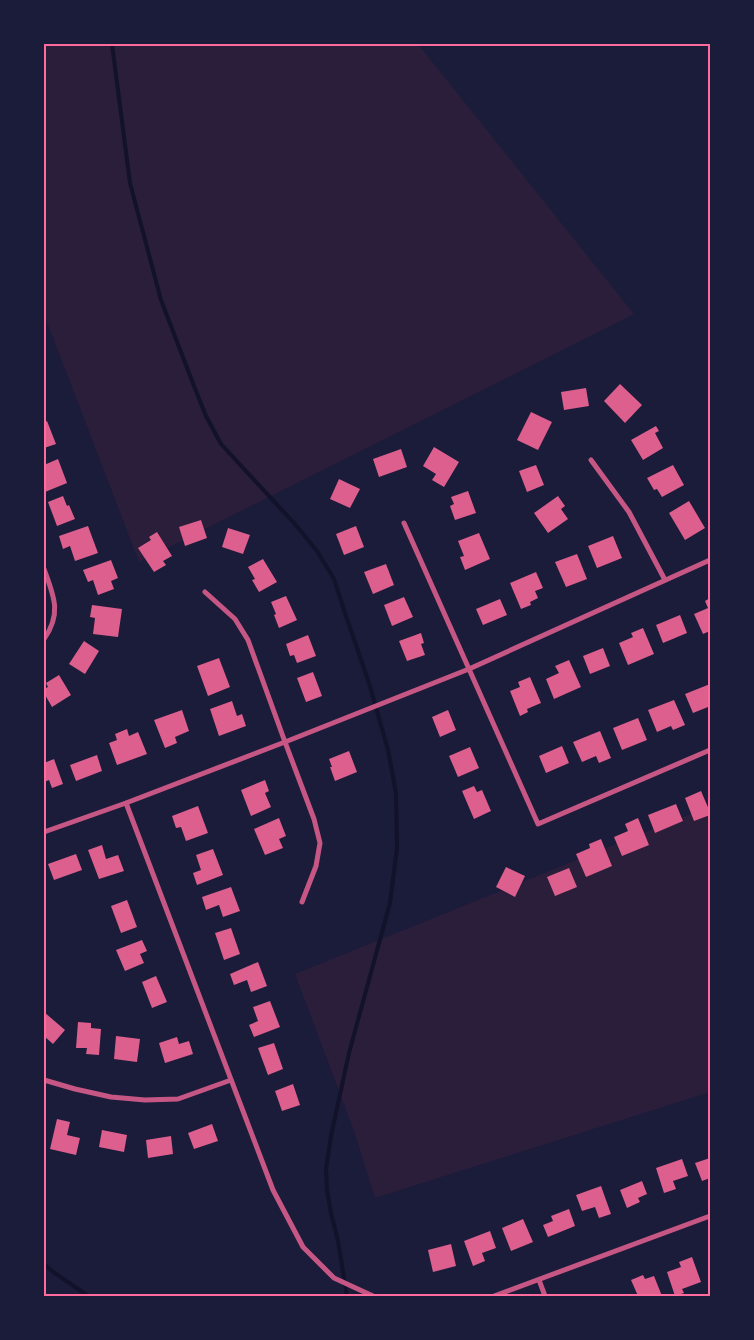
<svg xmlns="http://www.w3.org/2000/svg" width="754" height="1340" font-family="Cabin,sans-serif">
<rect width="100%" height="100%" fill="#1b1b3a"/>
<!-- green -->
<g fill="#2a1e3b">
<polygon points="44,44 418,44 634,314 139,562 44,314"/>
<polygon points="710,806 710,1092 375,1198 353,1128 295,974"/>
</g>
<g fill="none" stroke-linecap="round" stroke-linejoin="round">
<!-- stream -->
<g stroke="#12122b" stroke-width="4">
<polyline points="112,44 130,183 161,300 194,386 206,416 221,444 294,523 317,551 334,579 345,613 369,683 388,750 396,793 397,848 390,903 349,1053 331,1136 326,1169 327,1190 331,1213 338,1241 347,1296"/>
<polyline points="44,1264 52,1271 88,1296"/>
</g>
</g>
<!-- building -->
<g fill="#dd5f8e">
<polygon points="620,384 642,405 625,423 604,401"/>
<polygon points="586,388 589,406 564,410 561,392"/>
<polygon points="531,412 552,422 538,450 517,440"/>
<polygon points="47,421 56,444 44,448 44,422"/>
<polygon points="656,426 659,431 655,433 663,448 643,460 631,440"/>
<polygon points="434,447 459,462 444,487 432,480 436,474 423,466"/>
<polygon points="401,449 407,467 379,477 373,459"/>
<polygon points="58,459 67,483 45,492 44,488 44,465"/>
<polygon points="536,465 544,485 527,492 519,471"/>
<polygon points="673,465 684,485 662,497 657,489 654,490 647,478"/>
<polygon points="339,479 360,489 350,508 330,499"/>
<polygon points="468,491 476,513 455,520 450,506 454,504 451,497"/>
<polygon points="63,496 67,506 69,505 75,519 57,526 48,502"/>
<polygon points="558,496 565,506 561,509 568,519 548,533 534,513"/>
<polygon points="689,501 705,528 685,540 669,513"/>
<polygon points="201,520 207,538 185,546 179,527"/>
<polygon points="88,526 98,553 75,561 70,546 63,549 59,536"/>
<polygon points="356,526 364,547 344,555 336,534"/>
<polygon points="228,528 250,535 243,554 222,547"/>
<polygon points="157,532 172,556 163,561 166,565 154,572 138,548 151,540 149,537"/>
<polygon points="479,533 490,559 465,570 460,557 464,556 458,541"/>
<polygon points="613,536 622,558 597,568 588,546"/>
<polygon points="577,554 587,579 566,587 555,562"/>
<polygon points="263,559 277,582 259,592 252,580 255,579 248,567"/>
<polygon points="111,560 118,578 111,581 114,589 98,595 93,580 88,582 83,570"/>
<polygon points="386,564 394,585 373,594 364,572"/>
<polygon points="536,572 543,588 535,591 538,598 530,602 531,605 521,609 510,583"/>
<polygon points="286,596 297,620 279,628 274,615 276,614 271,602"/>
<polygon points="404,597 413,617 392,626 384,605"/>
<polygon points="710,598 710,631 703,634 694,614 708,608 705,601"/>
<polygon points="500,599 507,615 483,625 476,609"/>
<polygon points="92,605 122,609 118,637 93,634 95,618 90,617"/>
<polygon points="680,615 687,633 663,643 656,625"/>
<polygon points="643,628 654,654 628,665 619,643 633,637 631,633"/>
<polygon points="421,633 424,643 421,644 425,655 407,661 399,641"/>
<polygon points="308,635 316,656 297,663 294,655 290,656 286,644"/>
<polygon points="84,641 99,651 85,674 69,664"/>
<polygon points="603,648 610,666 590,674 583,656"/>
<polygon points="219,658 230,687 208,696 197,666"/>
<polygon points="569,660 581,687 554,699 546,679 559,673 555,666"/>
<polygon points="313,672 322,696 306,702 297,678"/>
<polygon points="59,675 71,695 52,707 44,693 44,689 48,687 46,683"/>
<polygon points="530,677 541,703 527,709 528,712 520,716 510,691 520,687 518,682"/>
<polygon points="710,684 710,714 708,707 693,713 685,694"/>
<polygon points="674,700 685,725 673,730 671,726 657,732 648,710"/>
<polygon points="232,701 237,716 242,714 246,726 219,736 210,709"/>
<polygon points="182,710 189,731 175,737 177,743 165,748 154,720"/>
<polygon points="448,710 456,730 440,737 432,717"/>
<polygon points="638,718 647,740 622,750 613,728"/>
<polygon points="127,729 129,736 138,732 147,754 117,765 109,743 117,740 115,734"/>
<polygon points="600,731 611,758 599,763 596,756 582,762 573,742"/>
<polygon points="562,746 569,763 546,773 539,756"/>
<polygon points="470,747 479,768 458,777 449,756"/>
<polygon points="349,751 357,772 335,781 330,767 332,767 329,759"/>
<polygon points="97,755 102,771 76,781 70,765"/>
<polygon points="54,759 63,784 52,788 49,780 44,782 44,763"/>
<polygon points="265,780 269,791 265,793 271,807 251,816 241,790"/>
<polygon points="474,786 477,792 482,790 491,811 474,819 462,791"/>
<polygon points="701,791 710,812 710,815 694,821 685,798"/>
<polygon points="676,804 683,821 655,833 648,815"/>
<polygon points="198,806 208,833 186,841 181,827 176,828 172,816"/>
<polygon points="279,818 286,836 279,839 283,848 265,855 254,829"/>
<polygon points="638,818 649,845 622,856 614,837 628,831 625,824"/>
<polygon points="601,839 612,866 586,877 576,854 590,848 589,844"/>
<polygon points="102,845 106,859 118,855 124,871 99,879 88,850"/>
<polygon points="213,849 223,875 197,885 193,873 201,870 196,855"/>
<polygon points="76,854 82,870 54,880 48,864"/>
<polygon points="506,867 525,876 515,897 496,887"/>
<polygon points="569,868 577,887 555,896 547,877"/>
<polygon points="231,887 240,911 223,917 219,905 206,910 202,897"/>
<polygon points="127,900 137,927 121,933 111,906"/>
<polygon points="231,928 240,954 224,960 215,933"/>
<polygon points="142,940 147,951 140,954 144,963 125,971 116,950"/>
<polygon points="258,962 267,986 251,992 247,980 234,985 230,974"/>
<polygon points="156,976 167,1002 152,1008 142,982"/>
<polygon points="270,1001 280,1027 254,1037 249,1025 258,1021 253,1007"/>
<polygon points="44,1012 65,1030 53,1044 44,1036"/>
<polygon points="78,1022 91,1023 91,1028 101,1029 99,1055 86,1054 87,1048 76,1048"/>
<polygon points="116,1036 140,1039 137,1062 114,1059"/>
<polygon points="177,1037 179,1044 189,1041 193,1054 165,1063 159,1043"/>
<polygon points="274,1043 283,1069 268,1075 258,1048"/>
<polygon points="293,1084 300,1105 282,1111 275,1091"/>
<polygon points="57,1119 70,1122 67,1135 80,1138 76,1155 50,1149"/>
<polygon points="212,1124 218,1141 194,1149 188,1133"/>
<polygon points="102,1130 127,1135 124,1152 99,1147"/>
<polygon points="171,1136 173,1154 148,1158 146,1140"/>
<polygon points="710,1158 710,1178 702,1181 695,1163"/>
<polygon points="682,1159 688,1176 673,1181 676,1189 664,1193 656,1168"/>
<polygon points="642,1181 647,1194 638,1198 640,1202 627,1208 620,1190"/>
<polygon points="601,1186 611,1214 599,1218 595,1207 582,1211 576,1195"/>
<polygon points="569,1209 575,1226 548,1237 543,1225 553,1221 551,1216"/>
<polygon points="523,1219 533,1242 511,1251 502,1228"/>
<polygon points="490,1231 496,1248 482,1253 485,1261 473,1266 464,1241"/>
<polygon points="451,1244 456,1266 433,1272 428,1250"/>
<polygon points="692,1257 701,1282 682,1289 684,1293 675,1296 667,1272 681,1267 679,1262"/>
<polygon points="643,1275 645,1279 654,1276 662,1296 638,1296 631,1280"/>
</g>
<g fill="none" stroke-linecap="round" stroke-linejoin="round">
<!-- minor -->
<g stroke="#c65784" stroke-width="5">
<polyline points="591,460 629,512 665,580"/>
<polyline points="404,523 538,824 710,750"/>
<path d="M 44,569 C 54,596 62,614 44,639"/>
<polyline points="205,592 235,619 248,640 285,742 314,819 320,843 316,866 302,902"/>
<polyline points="126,803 273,1190 303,1247 334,1278 373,1296"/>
<polyline points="44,832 126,803 285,742 469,669 710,560"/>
<polyline points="44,1080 75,1089 111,1097 145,1100 178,1099 231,1080"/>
<polyline points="539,1280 545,1296"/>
<polyline points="494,1296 710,1216"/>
</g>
</g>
<!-- border -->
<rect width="754" height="1340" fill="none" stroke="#1b1b3a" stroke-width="90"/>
<rect x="45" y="45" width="664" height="1250" fill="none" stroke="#ff6b9d" stroke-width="2"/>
</svg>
